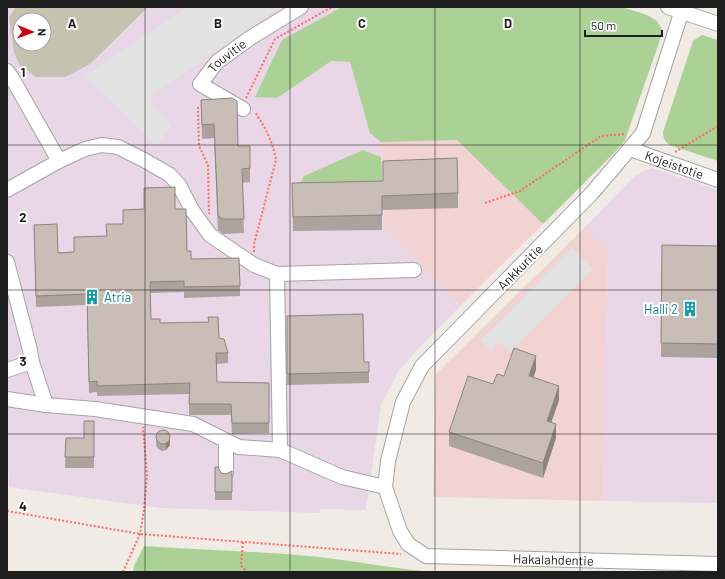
<svg xmlns="http://www.w3.org/2000/svg" width="725" height="579" font-family="Barlow,sans-serif">
<rect width="100%" height="100%" fill="#f0ebe4"/>
<!-- commercial -->
<g fill="#f1d3d4">
<polygon points="457,140 543,224 460,306 384,228 381,142"/>
<polygon points="585,227 608,251 603,501 433,497 436,374"/>
</g>
<!-- industrial -->
<g fill="#e9d6e7" fill-rule="evenodd">
<path d="M 7,7 L 621,7 L 657,20 L 662,28 L 662,34 L 625,140 L 615,152 L 543,224 L 457,140 L 381,142 L 384,228 L 460,306 L 419,348 L 399,370 L 381,405 L 366,510 L 320,509 L 319,513 L 161,508 L 9,487 L 7,448 ZM 20,20 L 44,20 L 44,44 L 20,44 Z"/>
<polygon points="652,168 718,190 718,503 603,501 608,251 585,227 635,176 644,171"/>
</g>
<!-- construction -->
<path fill="#c5c3af" fill-rule="evenodd" d="M 16,7 L 148,7 L 90,64 L 65,77 L 36,77 L 20,66 L 14,52 L 9,17 ZM 20,20 L 44,20 L 44,44 L 20,44 Z"/>
<!-- forest -->
<g fill="#acd197">
<path d="M 342,7 L 621,7 C 636,12 662,15 662,34 L 625,140 L 615,152 L 543,224 L 457,140 L 381,142 L 370,133 L 350,62 L 331,61 L 277,98 L 255,97 L 282,40 Z"/>
<path d="M 702,35 L 718,40 L 718,161 L 669,145 C 665,141 663,138 663,132 L 692,44 L 693,41 Z"/>
<polygon points="363,150 381,157 383,192 296,191 304,176"/>
<path d="M 144,546 C 199,550 254,551 309,556 C 353,560 396,570 440,572 L 133,572 L 134,566 Z"/>
</g>
<!-- parking -->
<g fill="#e2e2e2">
<polygon points="188,7 279,7 149,98 171,126 157,147 85,76"/>
<polygon points="572,248 593,269 510,352 499,342 491,350 481,340"/>
</g>
<g fill="none" stroke-linecap="round" stroke-linejoin="round">
<defs>
<g id="minor">
<polyline points="668,7 718,24"/>
<path id="s1" d="M 683,7 L 643,133 L 592,193 L 422,366 L 403,402 L 388,461 L 385,487 L 400,531 L 408,544 L 426,556 L 718,564"/>
<polyline points="7,71 12,78 59,161"/>
<path id="s2" d="M 243,109 L 200,84 L 217,62 L 250,38 L 301,7"/>
<path id="s3" d="M 630,149 L 718,180"/>
<polyline points="7,190 59,161 85,149 102,145 118,147 144,160 170,175 179,185 192,210 210,235 254,265 277,274 414,270"/>
<polyline points="7,262 30,350 32,362"/>
<polyline points="277,274 280,450 342,477 385,487"/>
<polyline points="7,370 32,362 46,405 7,399"/>
<polyline points="46,405 95,409 193,424 239,447 280,450"/>
<polyline points="226,473 226,441"/>
</g>
</defs>
<!-- minor casing -->
<use href="#minor" stroke="#a5a5a5" stroke-width="16"/>
<!-- path -->
<g stroke="#ff6a66" stroke-width="2" stroke-dasharray="2 2" stroke-linecap="butt">
<polyline points="246,98 275,39 332,7"/>
<polyline points="203,107 198,108 199,146 208,165 209,214"/>
<polyline points="675,152 718,126"/>
<polyline points="485,203 520,191 601,136 626,134"/>
<path d="M 254,252 L 254,244 L 276,160 C 273,142 265,127 255,112"/>
<polyline points="7,511 140,534 401,554"/>
<polyline points="243,542 241,566 247,572"/>
<polyline points="123,572 140,534 144,510 147,475 143,427"/>
</g>
<!-- minor -->
<use href="#minor" stroke="#fff" stroke-width="14"/>
</g>
<!-- wall -->
<g fill="#aca39d">
<polygon points="201,100 238,146 250,168 250,182 242,183 244,233 223,234 218,230 214,138 202,139"/>
<polygon points="383,161 458,193 458,208 382,210 382,230 293,231 292,183 383,181"/>
<polygon points="175,209 187,251 191,259 240,286 240,296 184,298 184,292 150,293 151,319 160,323 219,338 228,353 228,363 217,364 217,382 269,383 269,433 232,434 231,415 189,415 189,394 97,396 97,392 89,393 87,305 36,307 34,225 58,253 74,252 106,236 123,224"/>
<polygon points="662,245 718,246 718,358 661,357"/>
<polygon points="287,316 364,362 369,362 369,383 287,385"/>
<polygon points="536,370 533,378 559,400 551,422 556,438 543,478 449,446 449,432 493,384"/>
<polygon points="94,421 94,468 65,468 66,438 84,438"/>
<polygon points="156,438 170,445 166,450 162,451 158,449 156,445"/>
<polygon points="215,467 221,473 226,474 232,471 232,500 215,500"/>
</g>
<!-- shaded-wall -->
<g fill="#8c8480">
<polygon points="536,356 536,370 529,390 529,376"/>
<polygon points="559,386 559,400 547,435 547,421"/>
<polygon points="556,424 556,438 543,478 543,463"/>
<polygon points="170,438 170,445 166,450 166,443"/>
</g>
<!-- building -->
<g fill="#c8bdb7" stroke="#8c8480">
<polygon points="232,98 237,101 238,146 250,146 250,168 242,169 244,219 223,219 218,216 214,124 202,125 201,100"/>
<polygon points="457,158 458,193 382,196 382,215 293,217 292,183 383,181 383,161"/>
<polygon points="175,187 175,209 186,209 187,251 191,251 191,259 239,258 240,286 184,287 184,281 150,282 151,319 160,319 160,323 209,322 208,317 218,317 219,338 224,339 228,353 216,353 217,382 269,383 269,423 232,423 231,404 189,404 190,383 97,386 97,381 89,382 87,294 36,296 34,225 57,224 58,253 74,252 74,237 107,236 106,224 123,224 123,210 144,209 144,188"/>
<polygon points="662,245 718,246 718,344 661,343"/>
<polygon points="363,314 364,362 369,362 369,372 287,374 287,316"/>
<polygon points="514,348 536,356 529,376 559,386 547,421 556,424 543,463 449,432 468,376 493,384 497,374 504,376"/>
<polygon points="84,421 94,421 94,457 65,457 66,438 84,438"/>
<circle cx="163" cy="437" r="7"/>
<polygon points="215,467 218,467 221,473 226,474 232,471 232,492 215,492"/>
</g>
<!-- grid -->
<path fill="none" stroke="#1e1e1e" stroke-width="1" stroke-opacity="0.55" d="M 145,7 L 145,572M 290,7 L 290,572M 435,7 L 435,572M 580,7 L 580,572M 7,145 L 718,145M 7,290 L 718,290M 7,434 L 718,434"/>
<!-- icons -->
<defs>
<symbol id="building-bare" viewBox="-9 -9 18 18"><path d="M-4-6H4V6H1V3H-1V6H-4ZM-2.5-4.3h1.7v1.8h-1.7ZM.8-4.3h1.7v1.8H.8ZM-2.5-1h1.7V.8h-1.7ZM.8-1h1.7V.8H.8Z" fill="#0f9aa8" stroke="#fff" stroke-width="2.5" paint-order="stroke"/></symbol>
</defs>
<g fill-rule="evenodd">
<use href="#building-bare" x="81" y="286" width="22" height="22"/>
<use href="#building-bare" x="679" y="298" width="22" height="22"/>
</g>
<g text-anchor="middle" dominant-baseline="central" stroke-width="4" stroke-linejoin="round" paint-order="stroke">
<!-- street labels -->
<g font-size="13" fill="#1e1e1e" stroke="#fff">
<text stroke="none"><textPath href="#s2" startOffset="89">Touvitie</textPath></text>
<text stroke="none"><textPath href="#s3" startOffset="47">Kojeistotie</textPath></text>
<text transform="translate(520 267) rotate(-45)">Ankkuritie</text>
<text stroke="none"><textPath href="#s1" startOffset="792">Hakalahdentie</textPath></text>
</g>
<!-- culture labels -->
<g font-size="13" fill="#0d838f" stroke="#fff" text-anchor="start">
<text x="104" y="297">Atria</text>
<text x="678" y="309" text-anchor="end">Halli 2</text>
</g>
</g>
<g font-size="13" text-anchor="middle" font-weight="bold" fill="#1e1e1e" stroke="#fff" stroke-width="4" stroke-linejoin="round" paint-order="stroke">
<text x="72" y="28">A</text>
<text x="218" y="28">B</text>
<text x="362" y="28">C</text>
<text x="508" y="28">D</text>
<text x="23" y="77">1</text>
<text x="23" y="222">2</text>
<text x="23" y="366">3</text>
<text x="23" y="511">4</text>
</g>
<!-- border -->
<rect width="725" height="579" fill="none" stroke="#1e1e1e" stroke-width="16"/>
<!-- north arrow -->
<g transform="translate(32 32) rotate(91)"><circle r="19" fill="#ffffff" stroke="#a5a5a5"/>
<path d="M0-3L7 15L0 10L-7 15Z" fill="#cd000f"/>
<text y="-6" font-size="11" font-weight="bold" text-anchor="middle" fill="#1e1e1e">N</text>
</g>
<!-- scale -->
<path d="M585 30v6h77v-6" fill="none" stroke="#1e1e1e" stroke-width="2"/>
<text x="591" y="30" font-size="12" fill="#1e1e1e" stroke="#ffffff" stroke-width="3" paint-order="stroke">50 m</text>
</svg>
